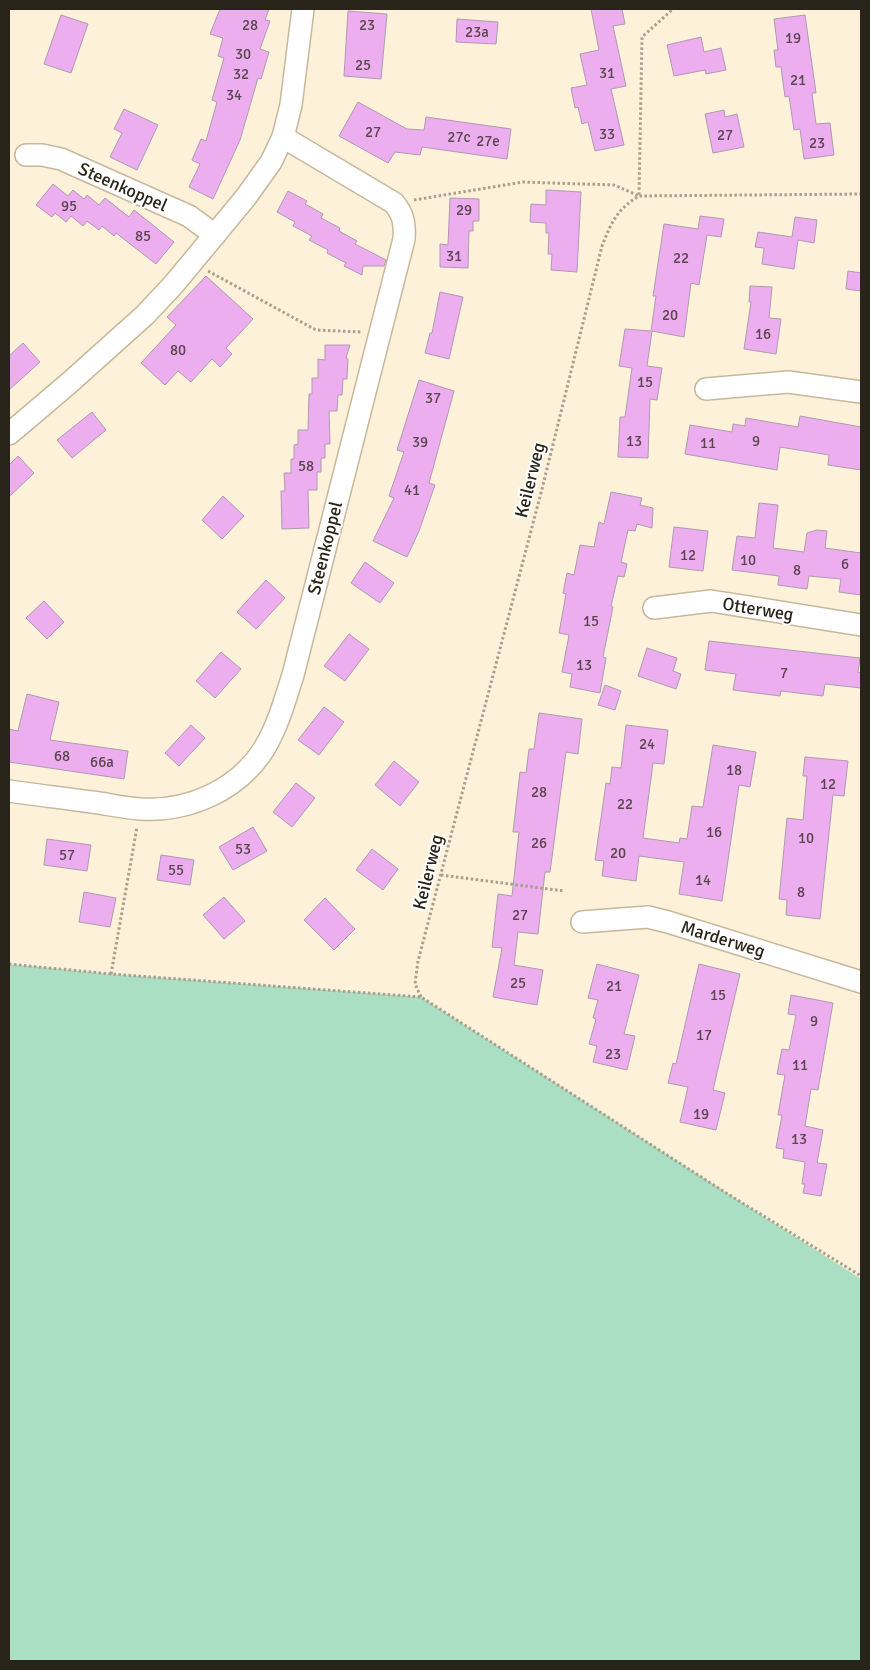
<svg xmlns="http://www.w3.org/2000/svg" width="870" height="1670" font-family="Signika,sans-serif">
<rect width="100%" height="100%" fill="#fdf1d9"/>
<!-- green -->
<polygon fill="#abdfc4" points="9,964 111,974 421,997 861,1279 861,1661 9,1661"/>
<!-- building -->
<g fill="#ecaeee" stroke="#b09ab1">
<polygon points="220,9 269,9 265,20 270,21 260,49 269,52 261,79 258,78 240,140 213,199 189,187 200,164 192,160 201,139 206,141 217,102 212,100 224,58 218,56 223,38 210,34"/>
<polygon points="591,9 622,9 625,24 613,26 626,86 611,89 624,145 595,151 588,122 582,124 578,107 575,108 571,88 587,85 580,54 599,50"/>
<polygon points="348,11 387,14 381,79 344,76"/>
<polygon points="61,15 88,24 71,73 44,64"/>
<polygon points="805,15 816,93 812,93 816,124 830,123 834,155 804,159 800,129 794,130 789,96 785,97 781,67 776,67 774,50 778,50 774,19"/>
<polygon points="457,19 498,22 496,44 456,42"/>
<polygon points="701,37 704,52 721,48 726,70 706,74 705,70 674,76 667,45"/>
<polygon points="358,102 407,129 424,130 426,117 511,129 507,159 422,147 420,155 395,152 388,163 339,136"/>
<polygon points="124,109 158,125 137,170 110,157 122,133 114,129"/>
<polygon points="724,110 725,117 737,114 744,147 713,153 705,114"/>
<polygon points="53,184 68,196 73,190 84,199 87,195 99,205 105,198 129,217 134,210 174,242 156,264 116,233 114,236 102,226 99,230 87,221 83,226 71,216 66,222 55,213 52,217 36,205"/>
<polygon points="546,190 581,192 577,272 551,270 552,254 548,254 549,233 546,233 546,223 530,222 531,204 546,205"/>
<polygon points="288,191 307,201 305,204 323,214 321,218 340,228 339,231 357,241 355,244 386,260 384,266 363,266 362,275 344,266 346,263 327,253 328,250 309,240 312,236 293,226 295,222 277,212"/>
<polygon points="450,198 479,199 479,221 473,221 473,231 469,231 468,268 440,267 440,244 448,245"/>
<polygon points="700,216 724,219 721,237 707,235 699,285 691,283 684,337 652,331 647,366 662,368 657,400 650,399 648,458 618,457 620,417 625,417 632,368 619,366 625,329 651,331 656,296 653,296 664,224 698,229"/>
<polygon points="795,217 817,220 814,243 798,240 794,269 762,264 764,248 755,247 758,232 792,237"/>
<polygon points="848,271 861,273 861,291 846,289"/>
<polygon points="206,276 253,319 226,348 232,354 220,367 212,359 191,382 178,371 165,385 141,363 176,325 167,317"/>
<polygon points="750,286 772,287 769,318 781,319 776,354 744,349 751,302 749,302"/>
<polygon points="440,292 463,297 449,359 425,353 430,333 432,333"/>
<polygon points="23,343 40,362 9,390 9,356"/>
<polygon points="325,345 350,345 346,358 348,359 347,379 343,379 342,395 338,395 337,411 329,411 330,444 325,444 325,458 321,458 321,472 317,472 317,490 308,490 309,528 282,529 281,491 285,491 284,473 291,473 291,459 294,459 294,445 298,444 298,430 308,430 309,394 312,394 312,378 318,378 318,359 325,360"/>
<polygon points="419,380 454,391 429,483 435,485 419,531 407,557 373,541 394,498 389,496 404,452 397,450"/>
<polygon points="92,412 106,430 72,458 57,440"/>
<polygon points="800,416 861,427 861,470 828,465 829,455 780,447 777,470 685,454 690,425 732,432 733,424 745,426 746,418 798,427"/>
<polygon points="18,456 34,473 9,497 9,465"/>
<polygon points="611,492 642,498 640,505 653,508 652,528 637,524 635,531 628,530 621,562 627,564 624,577 618,576 611,606 613,607 603,657 606,658 600,693 570,687 572,674 562,672 569,635 559,633 566,594 563,593 567,573 574,575 580,545 594,547 599,522 604,524"/>
<polygon points="223,496 244,516 222,539 202,520"/>
<polygon points="759,503 778,505 773,548 804,552 807,533 817,530 827,531 825,548 861,553 861,595 839,592 841,579 809,576 807,589 778,585 779,576 732,570 737,536 755,538"/>
<polygon points="674,527 708,531 703,571 669,567"/>
<polygon points="365,562 394,583 380,603 351,583"/>
<polygon points="266,580 285,598 256,629 237,612"/>
<polygon points="44,601 64,622 47,639 26,618"/>
<polygon points="349,634 369,649 345,681 324,666"/>
<polygon points="709,641 860,658 858,672 861,673 861,688 825,684 823,696 781,691 780,696 733,690 736,674 705,670"/>
<polygon points="647,648 677,658 673,671 681,674 676,689 638,676"/>
<polygon points="221,652 241,669 215,698 196,681"/>
<polygon points="605,685 621,691 615,710 598,705"/>
<polygon points="27,694 59,702 50,740 128,751 124,779 9,762 9,729 18,731"/>
<polygon points="324,707 344,722 319,755 298,740"/>
<polygon points="539,713 582,719 578,754 566,752 550,872 545,872 538,934 518,932 514,965 543,970 537,1005 493,997 502,948 492,947 498,894 512,896 519,832 513,832 520,772 526,773 529,749 534,749"/>
<polygon points="191,725 205,738 179,766 165,753"/>
<polygon points="626,725 668,730 664,764 653,763 643,838 679,843 680,838 687,839 692,806 703,807 713,745 756,752 750,787 739,785 722,901 679,894 684,862 639,856 636,881 602,876 604,861 595,860 606,783 610,784 612,767 621,768"/>
<polygon points="805,757 848,761 844,796 833,795 820,919 786,915 787,900 779,899 787,818 803,820 807,776 803,776"/>
<polygon points="394,761 419,782 400,806 375,785"/>
<polygon points="296,783 315,798 292,827 273,812"/>
<polygon points="253,827 267,851 233,870 219,847"/>
<polygon points="47,839 91,845 87,871 44,865"/>
<polygon points="372,849 398,869 383,890 356,870"/>
<polygon points="161,855 194,860 190,885 157,880"/>
<polygon points="84,892 116,898 110,927 79,922"/>
<polygon points="224,897 245,921 224,939 203,915"/>
<polygon points="325,898 355,929 334,950 304,920"/>
<polygon points="597,964 639,975 624,1034 635,1036 627,1070 593,1062 597,1046 589,1044 596,1019 593,1018 598,1000 588,998"/>
<polygon points="699,964 740,974 713,1090 725,1093 716,1130 680,1122 688,1087 668,1083 673,1063 676,1064"/>
<polygon points="791,995 833,1003 818,1090 811,1089 805,1126 823,1130 817,1163 827,1164 821,1196 803,1193 805,1184 802,1184 805,1162 783,1158 784,1149 776,1148 782,1115 778,1115 785,1075 777,1074 782,1049 789,1050 796,1015 788,1014"/>
</g>
<g fill="none" stroke-linecap="round" stroke-linejoin="round">
<defs>
<g id="minor">
<polyline points="283,137 291,105 303,9"/>
<polyline points="26,155 42,155 61,159 189,216 215,235"/>
<polyline points="706,389 788,382 861,392"/>
<path d="M 9,434 L 68,384 L 145,315 L 174,284 L 246,197 L 271,162 L 283,137 L 394,203 C 404,215 405,225 404,239 L 293,675 C 285,700 278,726 264,749 C 238,790 189,812 140,809 C 124,808 108,804 92,802 C 64,798 36,795 9,791"/>
<polyline points="654,608 711,601 861,625"/>
<polyline points="582,922 648,917 668,922 861,982"/>
</g>
</defs>
<!-- minor casing -->
<use href="#minor" stroke="#c7b89c" stroke-width="24"/>
<!-- path -->
<g stroke="#a99f8d" stroke-width="3" stroke-dasharray="2.5 2.5" stroke-linecap="butt">
<polyline points="414,200 523,182 614,185 639,196 642,37 673,9"/>
<polyline points="208,271 316,330 362,332"/>
<polyline points="441,875 564,891"/>
<polyline points="9,964 111,974 421,997 723,1191 861,1276"/>
<polyline points="111,974 137,827"/>
<path d="M 421,997 L 415,984 L 418,961 L 542,489 L 602,246 C 611,223 617,209 639,196 L 861,194"/>
</g>
<!-- minor -->
<use href="#minor" stroke="#fff" stroke-width="21"/>
</g>
<g text-anchor="middle" dominant-baseline="central" stroke-width="4" stroke-linejoin="round" paint-order="stroke">
<!-- number labels -->
<g font-size="15" fill="#5a464e">
<text x="250" y="25">28</text>
<text x="367" y="25">23</text>
<text x="477" y="32">23a</text>
<text x="793" y="38">19</text>
<text x="243" y="54">30</text>
<text x="363" y="65">25</text>
<text x="607" y="73">31</text>
<text x="241" y="74">32</text>
<text x="798" y="80">21</text>
<text x="234" y="95">34</text>
<text x="373" y="132">27</text>
<text x="607" y="134">33</text>
<text x="725" y="135">27</text>
<text x="459" y="137">27c</text>
<text x="488" y="141">27e</text>
<text x="817" y="143">23</text>
<text x="69" y="206">95</text>
<text x="464" y="210">29</text>
<text x="143" y="236">85</text>
<text x="454" y="256">31</text>
<text x="681" y="258">22</text>
<text x="670" y="315">20</text>
<text x="763" y="334">16</text>
<text x="178" y="350">80</text>
<text x="645" y="382">15</text>
<text x="433" y="398">37</text>
<text x="634" y="441">13</text>
<text x="756" y="441">9</text>
<text x="420" y="442">39</text>
<text x="708" y="443">11</text>
<text x="306" y="466">58</text>
<text x="412" y="490">41</text>
<text x="688" y="555">12</text>
<text x="748" y="560">10</text>
<text x="845" y="564">6</text>
<text x="797" y="570">8</text>
<text x="591" y="621">15</text>
<text x="584" y="665">13</text>
<text x="784" y="673">7</text>
<text x="647" y="744">24</text>
<text x="62" y="756">68</text>
<text x="102" y="762">66a</text>
<text x="734" y="770">18</text>
<text x="828" y="784">12</text>
<text x="539" y="792">28</text>
<text x="625" y="804">22</text>
<text x="714" y="832">16</text>
<text x="806" y="838">10</text>
<text x="539" y="843">26</text>
<text x="243" y="849">53</text>
<text x="618" y="853">20</text>
<text x="67" y="855">57</text>
<text x="176" y="870">55</text>
<text x="703" y="880">14</text>
<text x="801" y="892">8</text>
<text x="520" y="915">27</text>
<text x="518" y="983">25</text>
<text x="614" y="986">21</text>
<text x="718" y="995">15</text>
<text x="814" y="1021">9</text>
<text x="704" y="1035">17</text>
<text x="613" y="1054">23</text>
<text x="800" y="1065">11</text>
<text x="701" y="1114">19</text>
<text x="799" y="1139">13</text>
</g>
<!-- street labels -->
<g font-size="18" fill="#292419" stroke="#fff">
<text transform="translate(123 187) rotate(24)">Steenkoppel</text>
<text transform="translate(530 480) rotate(-76)">Keilerweg</text>
<text transform="translate(325 548) rotate(-76)">Steenkoppel</text>
<text transform="translate(758 609) rotate(9)">Otterweg</text>
<text transform="translate(428 872) rotate(-76)">Keilerweg</text>
<text transform="translate(723 939) rotate(17)">Marderweg</text>
</g>
</g>
<!-- border -->
<rect width="870" height="1670" fill="none" stroke="#292419" stroke-width="20"/>
</svg>
